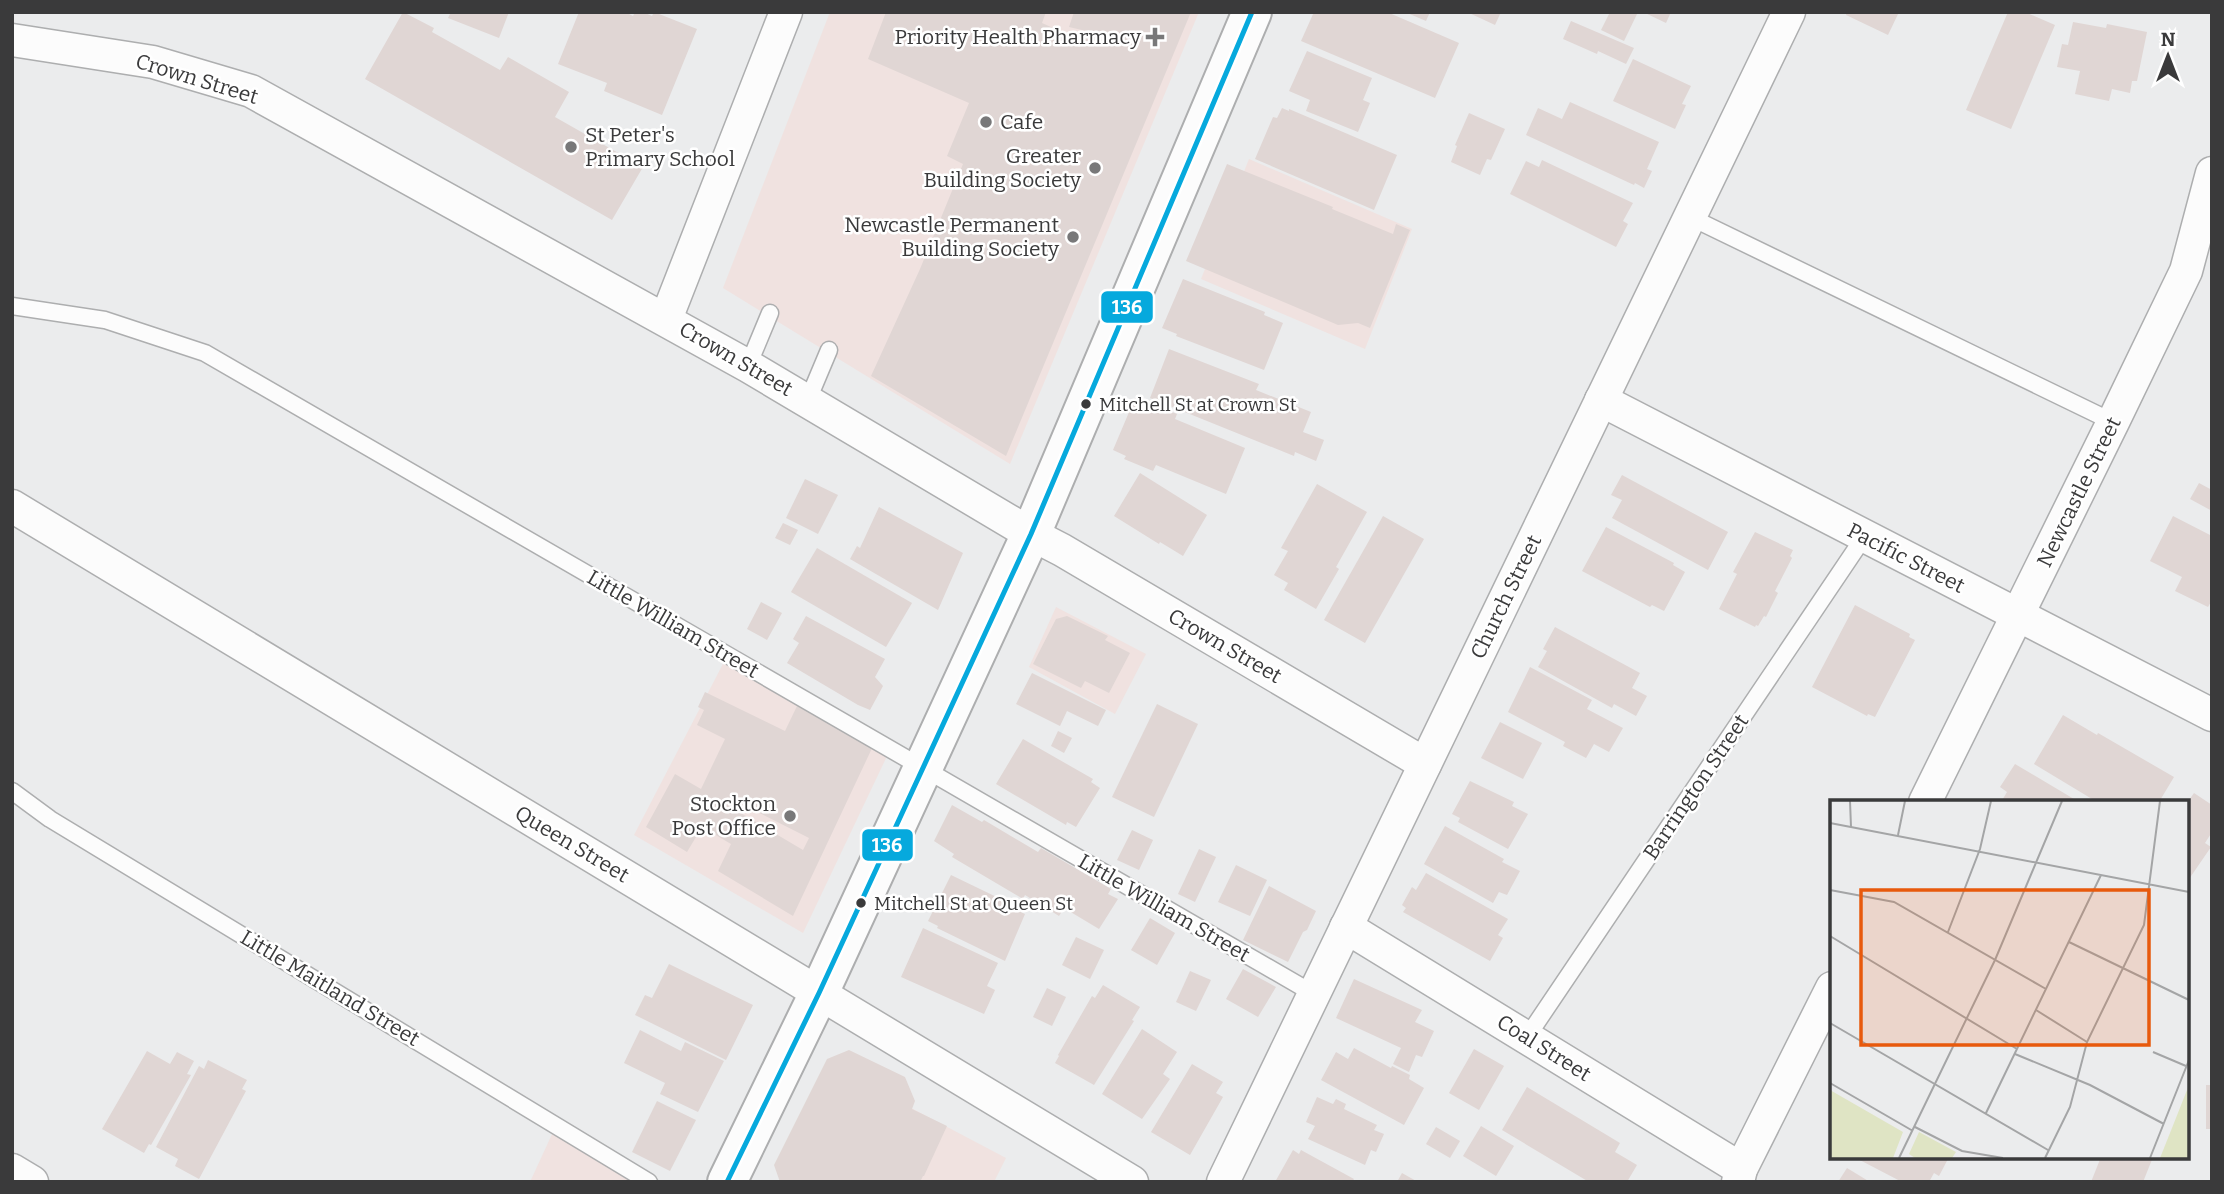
<svg xmlns="http://www.w3.org/2000/svg" width="2224" height="1194" font-family="Bitter,serif">
<rect width="100%" height="100%" fill="#ebeced"/>
<!-- commercial -->
<g fill="#f0e2e0">
<polygon points="830,12 1199,12 1010,464 723,288"/>
<polygon points="1249,159 1412,229 1365,349 1201,279"/>
<polygon points="1056,607 1146,654 1115,714 1029,667"/>
<polygon points="725,660 888,754 803,933 634,835"/>
<polygon points="841,1071 1006,1158 994,1182 786,1182"/>
<polygon points="553,1132 641,1182 530,1182"/>
</g>
<!-- building -->
<g fill="#e0d6d4" fill-rule="evenodd">
<polygon points="403,12 434,28 432,32 500,70 508,57 569,92 555,117 643,167 612,220 365,79"/>
<polygon points="451,12 509,12 499,38 448,18"/>
<polygon points="579,12 625,12 633,16 635,12 643,12 652,16 654,12 697,29 662,115 604,91 607,83 558,64"/>
<polygon points="886,12 1046,12 1042,23 1080,40 1082,33 1114,43 1116,38 1069,27 1074,12 1191,12 1006,456 871,376 920,269 963,164 947,156 969,103 868,59"/>
<polygon points="1314,12 1387,12 1459,43 1435,98 1301,41"/>
<polygon points="1405,12 1430,12 1426,21"/>
<polygon points="1467,12 1501,12 1495,25"/>
<polygon points="1610,12 1638,12 1624,41 1601,30"/>
<polygon points="1643,12 1671,12 1666,23"/>
<polygon points="1847,12 1899,12 1888,35 1846,15"/>
<polygon points="2008,12 2025,12 2055,25 2011,129 1966,110"/>
<polygon points="1571,21 1634,48 1626,64 1598,51 1597,54 1563,39"/>
<polygon points="2073,22 2106,28 2107,24 2147,32 2137,81 2132,81 2130,93 2112,89 2109,101 2075,94 2080,71 2057,67 2062,44 2068,45"/>
<polygon points="1307,51 1372,78 1363,100 1370,103 1358,132 1306,111 1310,100 1289,91"/>
<polygon points="1633,59 1691,86 1682,104 1686,105 1675,129 1613,101"/>
<polygon points="1570,102 1659,142 1647,169 1652,171 1644,188 1635,183 1634,185 1526,135 1538,108 1562,119"/>
<polygon points="1282,108 1289,111 1289,109 1397,155 1374,210 1255,159 1273,117 1277,118"/>
<polygon points="1469,113 1505,129 1491,160 1487,159 1480,175 1451,162 1457,146 1455,145"/>
<polygon points="1542,160 1633,203 1623,221 1628,224 1616,247 1510,194 1526,161 1539,167"/>
<polygon points="1227,164 1333,207 1332,209 1393,234 1396,224 1410,230 1370,328 1358,323 1338,325 1186,261"/>
<polygon points="1183,279 1265,312 1264,315 1283,323 1264,370 1176,336 1177,334 1162,328"/>
<polygon points="1169,349 1259,384 1256,390 1311,412 1303,432 1324,440 1316,461 1295,452 1294,456 1150,398"/>
<polygon points="1135,398 1177,414 1175,419 1245,448 1226,494 1156,465 1153,471 1124,459 1126,456 1113,450"/>
<polygon points="1140,473 1207,515 1183,556 1160,542 1159,544 1114,516"/>
<polygon points="1622,475 1728,532 1708,570 1612,518 1622,500 1611,495"/>
<polygon points="805,479 838,495 818,534 786,518"/>
<polygon points="2199,483 2212,490 2212,511 2190,499"/>
<polygon points="1317,484 1367,512 1336,567 1339,569 1316,609 1284,590 1288,583 1274,575 1288,551 1281,548"/>
<polygon points="879,507 963,553 938,610 850,559 857,546 860,548"/>
<polygon points="1383,516 1424,539 1365,643 1324,620"/>
<polygon points="2173,516 2212,536 2212,600 2208,607 2175,591 2182,577 2150,561"/>
<polygon points="783,523 798,530 790,545 775,538"/>
<polygon points="1606,527 1674,563 1673,565 1685,572 1664,611 1652,605 1650,607 1582,571"/>
<polygon points="1755,532 1793,550 1790,556 1792,558 1775,591 1778,593 1766,617 1764,616 1758,626 1756,625 1755,627 1719,609 1737,574 1733,572"/>
<polygon points="817,548 912,603 886,647 791,592"/>
<polygon points="761,602 782,613 767,640 747,629"/>
<polygon points="1855,605 1910,634 1909,637 1915,640 1875,717 1868,714 1867,716 1812,687"/>
<polygon points="806,616 885,659 875,677 883,686 870,710 858,705 787,663 799,643 793,639"/>
<polygon points="1067,616 1108,636 1105,640 1130,653 1109,693 1085,681 1081,688 1033,664 1056,619"/>
<polygon points="1555,627 1640,673 1632,688 1647,696 1636,716 1614,704 1612,708 1538,667 1547,651 1543,649"/>
<polygon points="1530,667 1592,700 1587,709 1623,728 1609,752 1594,744 1586,758 1563,746 1565,742 1508,712"/>
<polygon points="1032,673 1106,710 1098,726 1067,711 1060,726 1016,704"/>
<path d="M 705,692 L 785,731 L 797,706 L 874,744 L 793,916 L 718,871 L 731,844 L 702,827 L 687,852 L 646,827 L 675,774 L 701,789 L 725,739 L 697,725 L 704,710 L 698,707 ZM 738,802 L 809,838 L 803,850 L 734,809 Z"/>
<polygon points="1157,704 1198,724 1154,817 1112,797"/>
<polygon points="2063,715 2097,735 2098,733 2174,777 2159,802 2097,802 2034,764"/>
<polygon points="1500,722 1542,743 1523,779 1481,758"/>
<polygon points="1058,731 1072,738 1064,753 1051,746"/>
<polygon points="1023,739 1093,779 1091,782 1100,788 1076,827 1067,822 1066,825 996,784"/>
<polygon points="2015,764 2074,799 2072,802 2001,802 2007,792 2000,787"/>
<polygon points="1470,781 1514,802 1512,806 1528,814 1508,849 1458,822 1460,818 1452,814"/>
<polygon points="2194,793 2212,805 2212,832 2205,843 2211,847 2187,882 2187,803"/>
<polygon points="952,805 982,822 984,820 1038,852 1041,848 1111,889 1108,894 1118,899 1099,929 1064,908 1059,916 1025,895 1023,899 952,857 954,854 934,841"/>
<polygon points="1445,826 1504,859 1502,862 1520,871 1507,895 1499,892 1493,903 1424,864"/>
<polygon points="1132,830 1153,840 1139,870 1117,860"/>
<polygon points="1199,849 1216,857 1195,902 1178,894"/>
<polygon points="1236,865 1267,880 1250,916 1218,902"/>
<polygon points="1426,873 1508,919 1498,935 1503,938 1490,961 1403,912 1406,908 1402,905 1412,887 1416,890"/>
<polygon points="951,875 1009,903 1008,906 1025,914 1005,961 937,928 938,926 928,921"/>
<polygon points="1269,886 1316,911 1307,930 1303,932 1288,962 1243,940"/>
<polygon points="1150,918 1175,933 1157,965 1131,950"/>
<polygon points="923,928 998,963 987,986 995,990 984,1014 901,977"/>
<polygon points="1076,937 1104,950 1090,979 1062,965"/>
<polygon points="669,964 753,1005 726,1060 635,1015 645,995 652,998"/>
<polygon points="1243,969 1276,987 1258,1017 1226,999"/>
<polygon points="1190,971 1211,980 1196,1011 1176,1002"/>
<polygon points="1354,979 1422,1010 1415,1022 1434,1031 1422,1057 1416,1055 1409,1072 1393,1064 1401,1048 1336,1018"/>
<polygon points="1103,985 1140,1007 1132,1020 1134,1021 1094,1085 1055,1063 1059,1056 1058,1055 1092,996 1095,998"/>
<polygon points="1047,988 1066,997 1052,1026 1033,1017"/>
<polygon points="1142,1029 1177,1052 1163,1074 1170,1079 1142,1119 1102,1094"/>
<polygon points="640,1030 681,1051 685,1042 724,1061 698,1112 660,1094 665,1083 624,1063"/>
<polygon points="1354,1048 1391,1068 1392,1066 1410,1075 1409,1079 1424,1088 1404,1125 1321,1080 1336,1052 1348,1059"/>
<polygon points="1474,1049 1504,1066 1479,1110 1449,1093"/>
<polygon points="849,1050 905,1077 915,1101 912,1109 947,1126 924,1176 923,1176 920,1182 780,1182 774,1165 827,1059"/>
<polygon points="147,1051 170,1064 177,1052 194,1061 187,1074 191,1075 151,1145 149,1144 144,1153 102,1129"/>
<polygon points="208,1060 247,1080 242,1089 246,1091 199,1179 175,1166 178,1159 156,1147 199,1066 204,1069"/>
<polygon points="1192,1064 1223,1082 1216,1093 1223,1097 1190,1155 1151,1132"/>
<rect x="2206" y="1085" width="6" height="44"/>
<polygon points="1527,1087 1620,1143 1615,1152 1637,1165 1627,1182 1589,1182 1502,1130"/>
<polygon points="1317,1097 1333,1104 1336,1099 1346,1104 1344,1109 1377,1125 1374,1130 1384,1134 1376,1152 1371,1150 1365,1165 1308,1139 1315,1126 1306,1122"/>
<polygon points="657,1101 696,1120 670,1171 632,1152"/>
<polygon points="1481,1126 1514,1146 1496,1176 1463,1156"/>
<polygon points="1436,1127 1460,1141 1450,1158 1426,1144"/>
<polygon points="1293,1150 1299,1154 1301,1150 1354,1179 1352,1182 1275,1182"/>
<polygon points="1854,1157 1949,1157 1939,1176 1934,1173 1929,1182 1902,1182"/>
<polygon points="2101,1157 2153,1157 2143,1182 2091,1182"/>
<polygon points="1847,1168 1870,1182 1838,1182"/>
<polygon points="1402,1173 1418,1182 1397,1182"/>
</g>
<g fill="none" stroke-linecap="round" stroke-linejoin="round">
<defs>
<g id="service">
<polyline points="1690,217 2113,422"/>
<polyline points="12,306 105,320 205,353 1314,994"/>
<polyline points="748,366 770,313"/>
<polyline points="808,400 829,350"/>
<polyline points="12,791 50,819 649,1182"/>
<polyline points="1527,1037 1864,537"/>
</g>
<g id="minor">
<polyline points="12,40 153,62 251,91 748,366 1031,534 1062,550 1425,764"/>
<polyline points="666,319 786,12"/>
<polyline points="1601,400 2212,715"/>
<polyline points="12,506 1132,1182"/>
<polyline points="1925,802 2113,422 2186,271 2212,173"/>
<polyline points="1346,927 1741,1169"/>
<polyline points="12,1170 32,1182"/>
<polyline points="1223,1182 1789,12"/>
<polyline points="1738,1182 1741,1169 1832,988"/>
</g>
<polyline id="tertiary" points="727,1182 819,993 1031,534 1252,12"/>
</defs>
<!-- service casing -->
<use href="#service" stroke="#adaeaf" stroke-width="19"/>
<!-- minor casing -->
<use href="#minor" stroke="#adaeaf" stroke-width="35"/>
<!-- tertiary casing -->
<use href="#tertiary" stroke="#adaeaf" stroke-width="42"/>
<!-- service -->
<use href="#service" stroke="#fcfcfc" stroke-width="16"/>
<!-- minor -->
<use href="#minor" stroke="#fcfcfc" stroke-width="32"/>
<!-- tertiary -->
<use href="#tertiary" stroke="#fcfcfc" stroke-width="38"/>
<defs>
<polyline id="bus-1" points="727,1182 819,993 1031,534 1252,12"/>
</defs>
<!-- bus-1 casing -->
<use href="#bus-1" stroke="#fff" stroke-width="10"/>
<!-- bus-1 -->
<use href="#bus-1" stroke="#06a9dd" stroke-width="5"/>
</g>
<!-- markers -->
<g fill="#787879" stroke="#fff" stroke-width="2.5">
<path d="M1151.5 26.5h7v7h7v7h-7v7h-7v-7h-7v-7h7z"/>
<circle cx="986" cy="122" r="7"/>
<circle cx="571" cy="147" r="7"/>
<circle cx="1095" cy="168" r="7"/>
<circle cx="1073" cy="237" r="7"/>
<circle cx="790" cy="816" r="7"/>
</g>
<g fill="#3a3a3b" stroke="#fff" stroke-width="2.5">
<circle cx="1086" cy="404" r="6"/>
<circle cx="861" cy="903" r="6"/>
</g>
<g text-anchor="middle" dominant-baseline="central" stroke-width="5" stroke-linejoin="round" paint-order="stroke">
<!-- bus labels -->
<g font-size="19" fill="#3a3a3b" stroke="#fff" text-anchor="start">
<text x="1099" y="404">Mitchell St at Crown St</text>
<text x="874" y="903">Mitchell St at Queen St</text>
</g>
<!-- poi labels -->
<g font-size="21" fill="#3a3a3b" stroke="#fff" text-anchor="end">
<text x="1141" y="37">Priority Health Pharmacy</text>
<text x="1000" y="122" text-anchor="start">Cafe</text>
<text x="585" y="135" text-anchor="start">St Peter's<tspan x="585" dy="24">Primary School</tspan></text>
<text x="1081" y="156">Greater<tspan x="1081" dy="24">Building Society</tspan></text>
<text x="1059" y="225">Newcastle Permanent<tspan x="1059" dy="24">Building Society</tspan></text>
<text x="776" y="804">Stockton<tspan x="776" dy="24">Post Office</tspan></text>
</g>
<!-- street labels -->
<g font-size="21" fill="#3a3a3b" stroke="#fff">
<text transform="translate(197 79) rotate(17)">Crown Street</text>
<text transform="translate(736 359) rotate(30)">Crown Street</text>
<text transform="translate(2079 492) rotate(-64)">Newcastle Street</text>
<text transform="translate(1906 558) rotate(27)">Pacific Street</text>
<text transform="translate(1506 597) rotate(-64)">Church Street</text>
<text transform="translate(673 624) rotate(30)">Little William Street</text>
<text transform="translate(1225 646) rotate(30)">Crown Street</text>
<text transform="translate(1696 787) rotate(-56)">Barrington Street</text>
<text transform="translate(572 844) rotate(31)">Queen Street</text>
<text transform="translate(1164 908) rotate(30)">Little William Street</text>
<text transform="translate(330 988) rotate(31)">Little Maitland Street</text>
<text transform="translate(1544 1048) rotate(32)">Coal Street</text>
</g>
</g>
<!-- overview -->
<g transform="translate(1830 800)">
<rect width="359" height="359" fill="#ebeced"/>
<path d="M 359,285 L 359,358 L 330,358 L 342,328 ZM 0,290 L 73,332 L 63,358 L 0,358 ZM 89,332 L 126,352 L 122,358 L 85,358 L 79,354 Z" fill="#dfe4c4"/>
<path fill="none" stroke="#a4a5a6" stroke-width="2" d="M 20,1 L 21,27M 0,23 L 359,92M 68,35 L 75,1M 0,90 L 64,102 L 216,189M 118,132 L 150,49 L 161,1M 0,136 L 187,249M 239,142 L 359,200M 206,210 L 257,242M 0,223 L 218,350M 323,252 L 356,266M 185,254 L 260,285 L 334,324M 0,283 L 83,331M 156,313 L 271,75M 85,327 L 132,351 L 173,358M 69,358 L 165,160 L 232,1M 215,358 L 240,307 L 257,242 L 314,125 L 330,1M 320,358 L 359,260"/>
<path fill="#e8590c" fill-opacity="0.15" stroke="#e8590c" stroke-width="3.5" d="M 31,90 L 319,90 L 319,245 L 31,245 Z"/>
<rect width="359" height="359" fill="none" stroke="#3a3a3b" stroke-width="3.5"/>
</g>
<g stroke="#fff" stroke-width="2.5">
<rect x="1100" y="290" width="54" height="34" rx="7" fill="#06a9dd"/>
<rect x="861" y="828" width="53" height="34" rx="7" fill="#06a9dd"/>
</g>
<g font-size="19" text-anchor="middle" font-weight="bold" fill="#fff">
<text x="1127" y="314">136</text>
<text x="887" y="852">136</text>
</g>
<!-- border -->
<rect width="2224" height="1194" fill="none" stroke="#3a3a3b" stroke-width="28"/>
<!-- north arrow -->
<g transform="translate(2168 56)" stroke="#ffffff" stroke-width="5" paint-order="stroke">
<path d="M0-5L12 26L0 18L-12 26Z" fill="#3a3a3b"/>
<text y="-10" font-size="19" font-weight="bold" text-anchor="middle" fill="#3a3a3b">N</text>
</g>
</svg>
